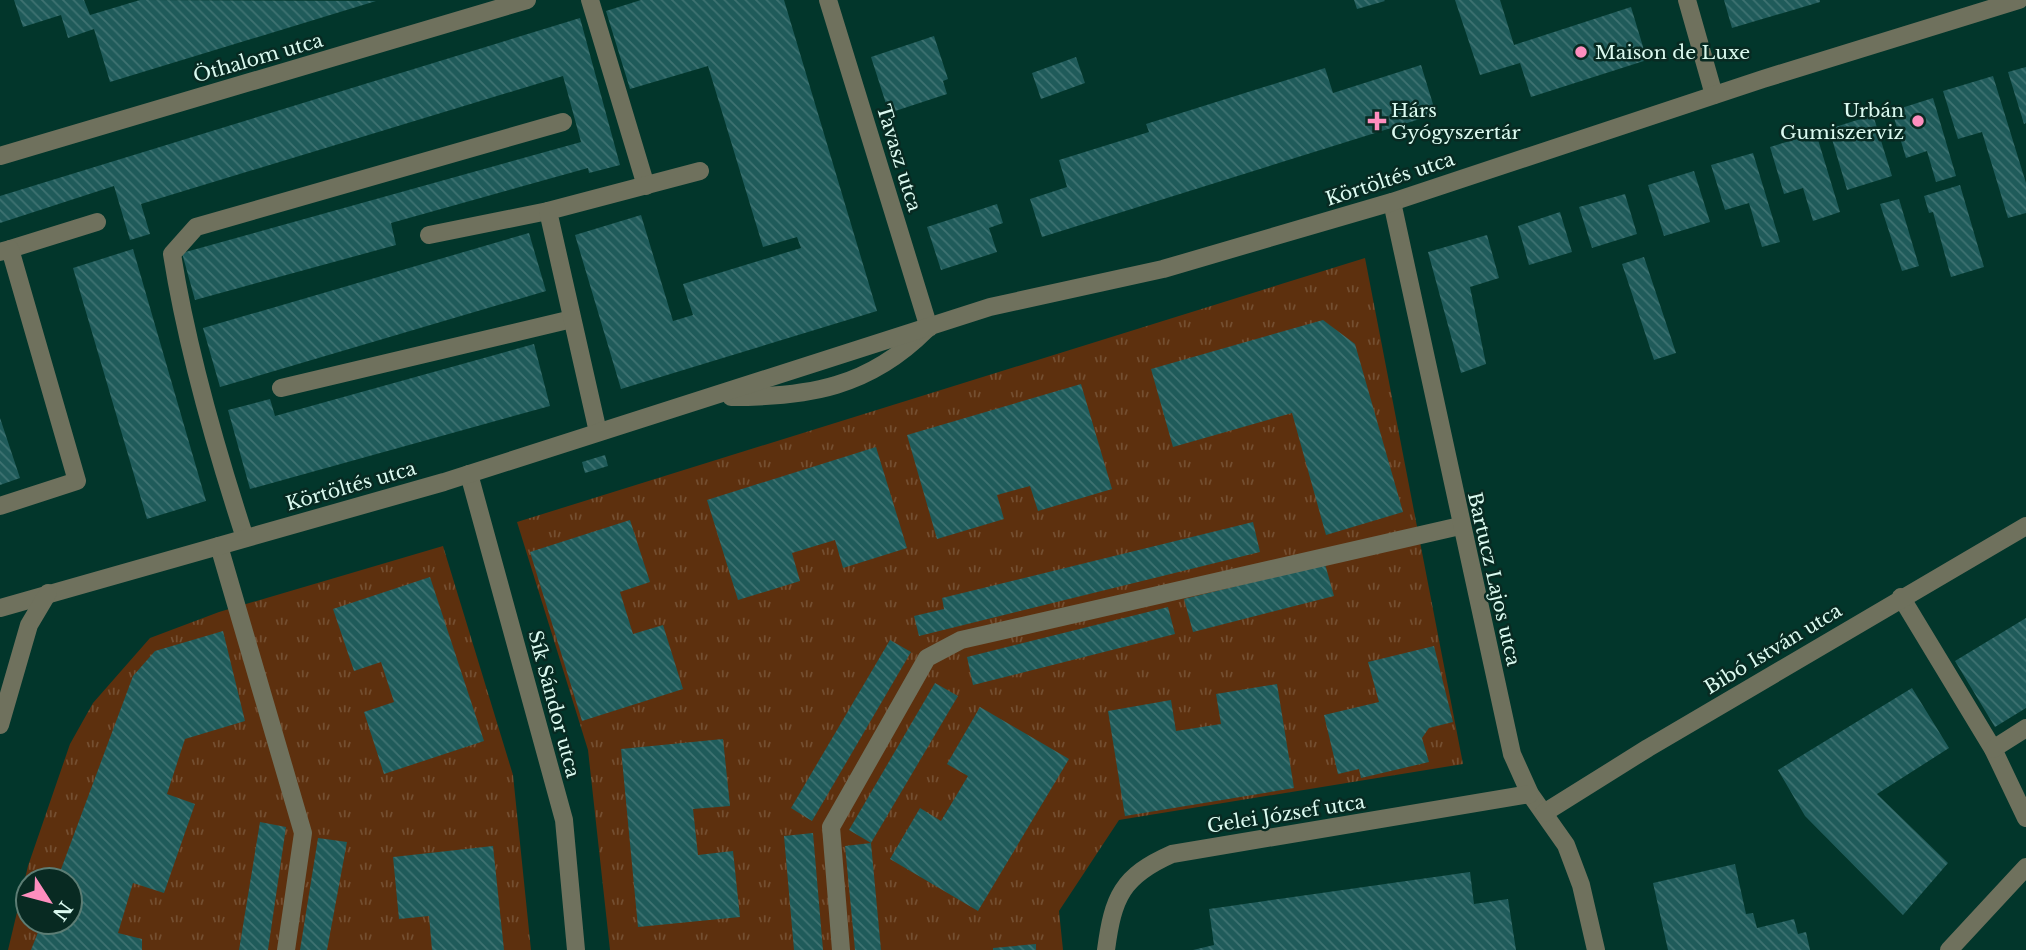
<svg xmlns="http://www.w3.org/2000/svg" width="2026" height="950" font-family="'Libre Baskerville',serif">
<defs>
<pattern id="grass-tufts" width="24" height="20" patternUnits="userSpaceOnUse" patternTransform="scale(1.75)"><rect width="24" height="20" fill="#5d300e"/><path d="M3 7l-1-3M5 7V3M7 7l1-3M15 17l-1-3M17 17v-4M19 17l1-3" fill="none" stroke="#744f31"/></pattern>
<pattern id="building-back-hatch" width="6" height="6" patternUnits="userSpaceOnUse" patternTransform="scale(1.75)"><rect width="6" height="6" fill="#1f5b5a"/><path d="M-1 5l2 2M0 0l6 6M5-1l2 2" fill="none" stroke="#3f7372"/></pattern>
</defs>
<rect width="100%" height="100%" fill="#02362b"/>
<!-- grass -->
<g fill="url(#grass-tufts)" fill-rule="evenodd">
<polygon points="1365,258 1463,764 1119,820 1059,911 1063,950 610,950 588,750 517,522"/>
<path d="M 443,546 L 513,775 L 531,950 L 8,950 L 28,866 L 70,744 L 93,703 L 150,638 L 219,612 ZM 28,880 L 70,880 L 70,922 L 28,922 Z"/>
</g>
<!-- building -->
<g fill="url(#building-back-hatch)">
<polygon points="14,0 84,0 90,15 140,0 376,1 110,82 94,29 68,38 61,15 23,27"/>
<polygon points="641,0 784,0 877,311 621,389 575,235 641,215 673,321 693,315 683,284 801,248 797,237 763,247 708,66 630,89 606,11"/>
<polygon points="1354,0 1384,0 1385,1 1357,9"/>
<polygon points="1455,0 1500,0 1514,45 1631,7 1647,60 1531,97 1520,63 1480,75"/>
<polygon points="1724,0 1820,0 1820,2 1732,28"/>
<polygon points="580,18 620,165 589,173 588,168 391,223 396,245 195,300 182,253 581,142 563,76 141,204 150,234 130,240 114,186 0,223 0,196"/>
<polygon points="934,36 948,79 943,81 947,94 889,113 871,57"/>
<polygon points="1076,57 1085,83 1041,99 1032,73"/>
<polygon points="1421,65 1436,114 1042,237 1030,199 1067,187 1059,160 1149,132 1146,124 1325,68 1333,93"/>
<polygon points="2026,67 2026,123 2024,124 2008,72"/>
<polygon points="1993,76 2026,183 2026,213 2008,218 1982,132 1958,139 1943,91"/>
<polygon points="1933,98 1956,176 1936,182 1927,151 1906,158 1892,111"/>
<polygon points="1873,115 1892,176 1847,190 1829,129"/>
<polygon points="1816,133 1840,212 1813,221 1803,188 1784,194 1770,147"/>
<polygon points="1753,153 1780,242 1762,247 1749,203 1725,210 1711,165"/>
<polygon points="1694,171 1710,222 1664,236 1648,185"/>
<polygon points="1960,185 1984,267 1951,277 1933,212 1929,213 1924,196"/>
<polygon points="1625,194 1637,234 1592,248 1579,207"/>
<polygon points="1899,199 1919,266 1902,271 1880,204"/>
<polygon points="997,204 1003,223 989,228 997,252 941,270 927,227"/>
<polygon points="1560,212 1572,252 1529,265 1518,226"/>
<polygon points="529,233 546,291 220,387 203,328"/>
<polygon points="1487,235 1499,278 1470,287 1486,364 1461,373 1428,252"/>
<polygon points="133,249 206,501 147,519 73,268"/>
<polygon points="1644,257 1676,353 1654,360 1622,264"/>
<polygon points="1323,320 1355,344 1403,512 1326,535 1292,413 1173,447 1151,369"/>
<polygon points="534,344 550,406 250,489 228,410 270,399 275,416"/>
<polygon points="1081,384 1112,489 1038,511 1030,486 997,495 1004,519 937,539 907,435"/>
<polygon points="0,418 20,478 0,485"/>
<polygon points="876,447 907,548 843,568 835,540 792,553 800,581 738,600 707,500"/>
<polygon points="605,455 608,466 585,473 582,462"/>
<polygon points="630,520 650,582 620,592 633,634 663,625 683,689 582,721 530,552"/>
<polygon points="1253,522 1260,552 919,636 914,616 944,609 942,598"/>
<polygon points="1325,564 1334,596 1193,632 1184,599"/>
<polygon points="430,577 484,741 384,774 364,712 394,702 381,662 354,671 333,609"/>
<polygon points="1168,607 1175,634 973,685 967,657"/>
<polygon points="2026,618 2026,708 1995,727 1955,661"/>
<polygon points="223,631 245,721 185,739 167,794 195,804 164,893 133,883 118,933 142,939 142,950 31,950 42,922 70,922 70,880 57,880 133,676 155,651"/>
<polygon points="890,640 911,652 812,821 791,808"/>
<polygon points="1434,646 1453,722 1429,728 1422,738 1429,762 1361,778 1359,769 1338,774 1324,715 1379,702 1368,662"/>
<polygon points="935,683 958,696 871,843 849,830"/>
<polygon points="1277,684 1294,788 1125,816 1108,711 1171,700 1176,731 1221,724 1216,694"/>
<polygon points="1912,688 1949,748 1877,794 1948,863 1903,915 1805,816 1778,770"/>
<polygon points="980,707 1069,759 978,911 890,859 920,808 941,821 968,776 947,764"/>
<polygon points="723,739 730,806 693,809 698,855 733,851 740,917 638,927 621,749"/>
<polygon points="260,822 286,827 268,950 239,950"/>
<polygon points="813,833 823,950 794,950 784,836"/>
<polygon points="318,838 347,842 327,950 300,950"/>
<polygon points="871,843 881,950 855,950 845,846"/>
<polygon points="493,846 504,950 432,950 429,916 399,919 393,857"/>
<polygon points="1735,864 1746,914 1753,913 1757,928 1794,919 1798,934 1806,932 1810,950 1668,950 1653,883"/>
<polygon points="1470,872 1474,904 1508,899 1516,950 1193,950 1214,945 1209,909"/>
<polygon points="1036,944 1036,950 993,950 993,948"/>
</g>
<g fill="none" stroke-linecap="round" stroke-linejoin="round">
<!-- lane -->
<g stroke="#6f715d" stroke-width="18">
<polyline points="590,0 646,186"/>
<polyline points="429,235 548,211"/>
<polyline points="10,249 97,222"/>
<polyline points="0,252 10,249 77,481 0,506"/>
<polyline points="281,388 572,319"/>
<polyline points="598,432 548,211 700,171"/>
<path d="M 245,538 C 215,446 187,349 172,254 L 196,227 L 563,122"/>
<polyline points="219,546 303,833 286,950"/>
<polyline points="1901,597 1993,749 2026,818"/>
<polyline points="1993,749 2026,728"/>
<polyline points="841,950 831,827 927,658 961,640 1460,526"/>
<polyline points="1949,950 2026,867"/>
</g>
<!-- street -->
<g stroke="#6f715d" stroke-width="18">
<polyline points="828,0 929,328"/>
<polyline points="1687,0 1714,95"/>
<polyline points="0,156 527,0"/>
<polyline points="1392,202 1512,754 1530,794 1566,845 1581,885 1596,950"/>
<path d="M 731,397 C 809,397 869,387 926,330"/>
<polyline points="469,474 564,820 576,950"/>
<polyline points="0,608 444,482 990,307 1163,269 1392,202 1763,79 2019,0"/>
<polyline points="0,725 29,625 48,593"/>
<polyline points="1544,813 1648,748 2026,526"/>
<path d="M 1106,950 C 1113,897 1122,876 1172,854 L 1530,794"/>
</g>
</g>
<!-- markers -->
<g fill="#fd8ebe" stroke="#082a22" stroke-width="2.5">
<circle cx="1581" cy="52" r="7"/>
<path d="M1373.5 110.5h7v7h7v7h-7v7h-7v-7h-7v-7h7z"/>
<circle cx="1918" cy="121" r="7"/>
</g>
<g text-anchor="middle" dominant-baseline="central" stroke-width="5" stroke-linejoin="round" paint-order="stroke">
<!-- poi labels -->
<g font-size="19" fill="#dbfaf0" stroke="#082a22" text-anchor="start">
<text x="1595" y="52">Maison de Luxe</text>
<text x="1391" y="110">Hárs<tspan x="1391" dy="22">Gyógyszertár</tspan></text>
<text x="1904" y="110" text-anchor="end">Urbán<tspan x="1904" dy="22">Gumiszerviz</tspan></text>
</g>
<!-- street labels -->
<g font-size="19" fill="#dbfaf0" stroke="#082a22">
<text transform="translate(258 58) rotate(-16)">Öthalom utca</text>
<text transform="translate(899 158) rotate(73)">Tavasz utca</text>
<text transform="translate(1390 179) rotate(-18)">Körtöltés utca</text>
<text transform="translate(351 486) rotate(-16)">Körtöltés utca</text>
<text transform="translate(1494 579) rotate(77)">Bartucz Lajos utca</text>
<text transform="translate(1773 649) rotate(-31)">Bibó István utca</text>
<text transform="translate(554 704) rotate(75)">Sík Sándor utca</text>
<text transform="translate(1286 814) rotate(-9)">Gelei József utca</text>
</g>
</g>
<!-- north arrow -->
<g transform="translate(49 901) rotate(126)"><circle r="33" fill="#082a22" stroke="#5c7d74" stroke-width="2"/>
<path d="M0-5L12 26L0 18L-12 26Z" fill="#fd8ebe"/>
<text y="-10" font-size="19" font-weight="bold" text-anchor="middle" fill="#dbfaf0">N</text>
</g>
</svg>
